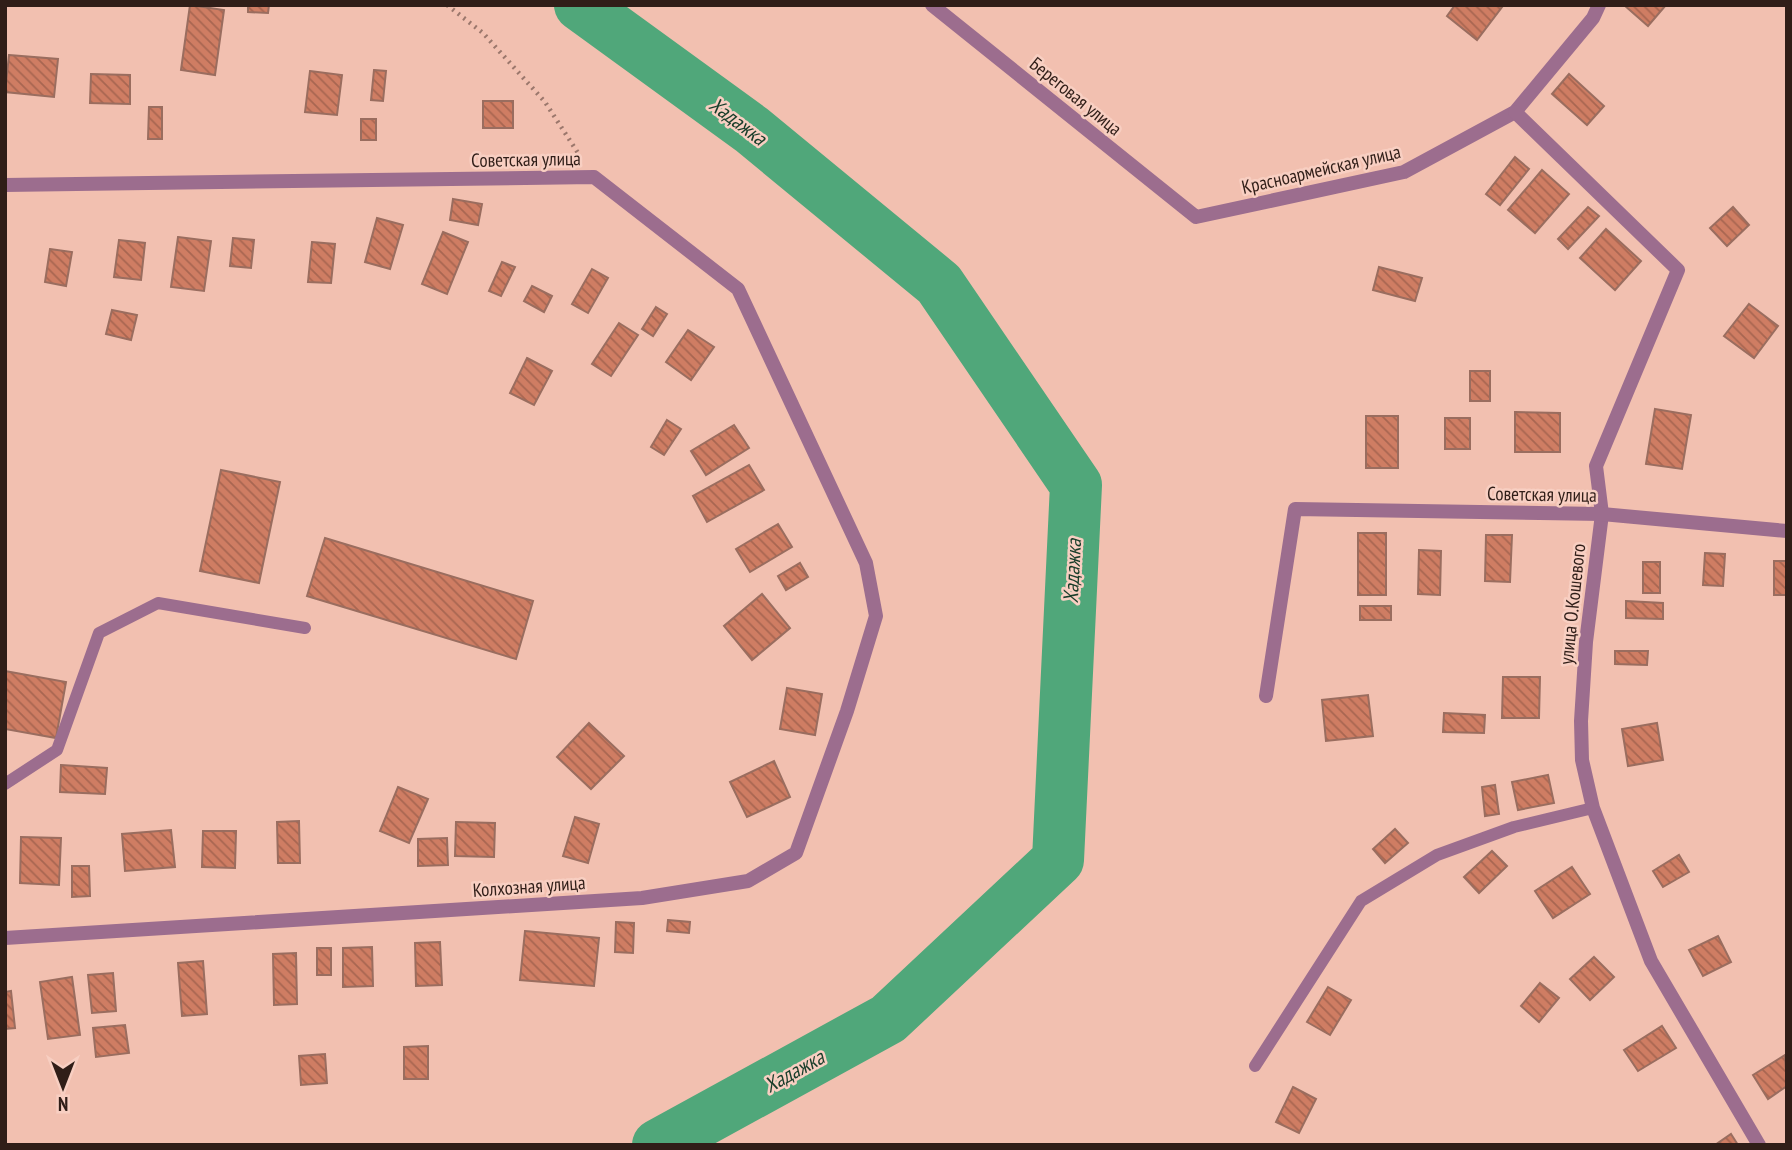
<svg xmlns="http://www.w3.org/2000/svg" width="1792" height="1150" font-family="'PT Sans Narrow',sans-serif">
<defs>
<pattern id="building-back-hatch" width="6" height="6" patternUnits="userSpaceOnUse" patternTransform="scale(1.75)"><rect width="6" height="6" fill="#cf7d63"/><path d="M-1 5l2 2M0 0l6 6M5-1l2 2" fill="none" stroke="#a86651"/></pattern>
</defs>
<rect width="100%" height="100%" fill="#f2c0b0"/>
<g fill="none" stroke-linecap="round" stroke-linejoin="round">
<!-- river -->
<polyline stroke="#50a77a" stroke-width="52" points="580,5 752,130 939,284 1076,485 1058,860 888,1019 658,1145"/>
</g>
<!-- building -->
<g fill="url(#building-back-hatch)" stroke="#9a6d5f" stroke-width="2">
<polygon points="190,5 224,10 215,75 181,70"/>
<polygon points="248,5 269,5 268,13 248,12"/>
<polygon points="1455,5 1500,5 1502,7 1477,40 1447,16"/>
<polygon points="1624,5 1666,5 1648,26"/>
<polygon points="9,55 58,59 54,97 5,92"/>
<polygon points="374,70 386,71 383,101 371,100"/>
<polygon points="310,71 342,75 337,115 305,112"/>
<polygon points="91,74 130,75 130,104 90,103"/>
<polygon points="1569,74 1604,106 1587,125 1552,94"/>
<rect x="483" y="101" width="30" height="27"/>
<polygon points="149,107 162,107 162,139 148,139"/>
<rect x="361" y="119" width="15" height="21"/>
<polygon points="1515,157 1529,169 1500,205 1486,194"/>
<polygon points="1542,170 1569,194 1535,233 1508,210"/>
<polygon points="453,199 482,204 478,225 450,220"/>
<polygon points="1588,207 1599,216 1568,249 1558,239"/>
<polygon points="1733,207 1749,225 1727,246 1710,228"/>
<polygon points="377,218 403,225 390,269 365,262"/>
<polygon points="1606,229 1641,261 1615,290 1580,258"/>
<polygon points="443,232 468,242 447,294 422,284"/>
<polygon points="178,237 211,241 204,291 171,287"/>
<polygon points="233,238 254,240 251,268 230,266"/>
<polygon points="119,240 145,243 141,280 114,277"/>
<polygon points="312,242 335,244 331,283 308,282"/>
<polygon points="50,249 72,252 66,286 45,282"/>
<polygon points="502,262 515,267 501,296 489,291"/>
<polygon points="1379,267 1422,278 1415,301 1373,290"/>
<polygon points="592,269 608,278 588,313 572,304"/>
<polygon points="532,286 552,296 544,312 524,301"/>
<polygon points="1749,304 1778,326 1754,358 1724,336"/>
<polygon points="656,307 667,314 653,336 642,329"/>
<polygon points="112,310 137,315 131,340 106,334"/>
<polygon points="619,323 638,335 611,376 592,364"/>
<polygon points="688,330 714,347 691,380 666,362"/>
<polygon points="527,358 552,371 534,405 510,393"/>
<rect x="1470" y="371" width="20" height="30"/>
<polygon points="1655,409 1691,415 1682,469 1646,464"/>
<polygon points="1515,412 1560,413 1560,452 1515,452"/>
<rect x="1366" y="416" width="32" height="52"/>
<rect x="1445" y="418" width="25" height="31"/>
<polygon points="667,420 681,429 664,455 651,447"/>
<polygon points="734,425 749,448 706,475 691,451"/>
<polygon points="749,465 764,490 707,522 693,496"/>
<polygon points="221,470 280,482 259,583 200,571"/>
<polygon points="778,524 792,547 750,572 736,549"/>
<rect x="1358" y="533" width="28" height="62"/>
<polygon points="1486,535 1512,535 1510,582 1485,581"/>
<polygon points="325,538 533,601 516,659 307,596"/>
<polygon points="1419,550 1441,551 1440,595 1418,594"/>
<polygon points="1705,553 1725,554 1723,586 1703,585"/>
<rect x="1774" y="561" width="13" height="34"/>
<rect x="1643" y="562" width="17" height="31"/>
<polygon points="800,563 808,577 786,590 778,576"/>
<polygon points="762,594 790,628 752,660 724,626"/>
<polygon points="1626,601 1663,603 1663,619 1626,618"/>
<rect x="1360" y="606" width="31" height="14"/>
<polygon points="1615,651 1648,651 1647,665 1615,664"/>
<polygon points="5,671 66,682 56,738 5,729"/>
<polygon points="1503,677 1540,677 1539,718 1502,718"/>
<polygon points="787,688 822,694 815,735 780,729"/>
<polygon points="1368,695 1373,736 1326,741 1322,700"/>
<polygon points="1444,713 1485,715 1484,733 1443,732"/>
<polygon points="589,723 624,756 591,789 557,757"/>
<polygon points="1657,723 1663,760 1628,766 1622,729"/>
<polygon points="774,761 790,797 747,817 730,782"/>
<polygon points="61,765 107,768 105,794 60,792"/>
<polygon points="1548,775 1554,803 1518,810 1512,782"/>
<polygon points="1495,785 1499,814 1485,816 1482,787"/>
<polygon points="398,787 428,799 409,843 380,831"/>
<polygon points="575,817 599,824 588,863 563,856"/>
<polygon points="299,821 300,863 278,863 277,822"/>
<polygon points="456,822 495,823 494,857 455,856"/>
<polygon points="1395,829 1408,843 1385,863 1373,849"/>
<polygon points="171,830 175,867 125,871 122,834"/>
<polygon points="203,831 236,831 235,868 202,867"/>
<polygon points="21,837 61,838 59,885 20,883"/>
<polygon points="447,838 448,865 418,866 418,839"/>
<polygon points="1492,851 1507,866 1479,893 1464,877"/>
<polygon points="1679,855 1689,872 1663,887 1653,871"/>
<polygon points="72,866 89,866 90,896 72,897"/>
<polygon points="1572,867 1590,894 1553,918 1535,891"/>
<polygon points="668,920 690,922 689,933 667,931"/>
<polygon points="616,922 634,923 633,953 615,952"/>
<polygon points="525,931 599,938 594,986 520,980"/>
<polygon points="1718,936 1731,962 1703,976 1689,950"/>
<polygon points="440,942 442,985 416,986 415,943"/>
<polygon points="372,947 373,986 343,987 343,948"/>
<rect x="317" y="948" width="14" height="27"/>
<polygon points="296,953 297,1004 274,1005 273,954"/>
<polygon points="1594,957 1614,977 1590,1000 1570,979"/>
<polygon points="203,961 207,1014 182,1016 178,963"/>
<polygon points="113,973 116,1011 92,1013 88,975"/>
<polygon points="72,977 80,1035 48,1039 40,982"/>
<polygon points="1540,983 1559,998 1539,1022 1521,1006"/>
<polygon points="1328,987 1351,1000 1330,1035 1307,1022"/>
<polygon points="11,991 15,1028 5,1029 5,992"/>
<polygon points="125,1025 129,1053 96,1057 93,1028"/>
<polygon points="1662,1026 1676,1048 1638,1071 1624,1050"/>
<polygon points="428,1046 428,1079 404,1079 404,1047"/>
<polygon points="325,1054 327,1083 301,1085 299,1056"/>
<polygon points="1785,1055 1787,1086 1768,1099 1753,1075"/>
<polygon points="1293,1087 1316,1099 1299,1133 1276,1122"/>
<polygon points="1731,1134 1738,1145 1715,1145"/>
</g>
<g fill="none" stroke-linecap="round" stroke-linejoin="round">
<!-- path -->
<polyline stroke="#9b776c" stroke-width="4.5" stroke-dasharray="2 5" stroke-linecap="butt" points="447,5 483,33 545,102 580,156"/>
<!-- lane -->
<g stroke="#9c6d8e" stroke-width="12">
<polyline points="5,784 57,750 99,633 158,603 305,628"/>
<polyline points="1255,1066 1361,901 1437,855 1514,827 1593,808"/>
</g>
<!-- street -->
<g stroke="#9c6d8e" stroke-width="14">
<polyline points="932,5 1196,217 1404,172 1515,112 1593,18 1599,5"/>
<polyline points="1515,112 1678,270 1596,466 1602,514 1586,642 1581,721 1582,760 1593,808 1651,961 1759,1145"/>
<polyline points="5,185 594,177 738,289 866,563 876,616 847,711 796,853 748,881 642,898 5,938"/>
<polyline points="1266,696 1295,509 1602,514 1787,531"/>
</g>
</g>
<g text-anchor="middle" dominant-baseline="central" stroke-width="5" stroke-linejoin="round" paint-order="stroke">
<!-- street labels -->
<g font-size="19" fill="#301e18" stroke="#f8cfc2">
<text transform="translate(1076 96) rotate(39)">Береговая улица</text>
<text transform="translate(526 159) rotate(-1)">Советская улица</text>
<text transform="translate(1321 169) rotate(-13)">Красноармейская улица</text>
<text transform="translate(1542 494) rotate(1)">Советская улица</text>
<text transform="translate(1572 604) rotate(-84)">улица О.Кошевого</text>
<text transform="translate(529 886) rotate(-4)">Колхозная улица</text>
</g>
<!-- water labels -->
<g font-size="21" font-style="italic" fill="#183d2a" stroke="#f8cfc2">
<text transform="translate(738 121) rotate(37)">Хадажка</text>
<text transform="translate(1072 571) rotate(-87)">Хадажка</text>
<text transform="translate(794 1071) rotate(-29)">Хадажка</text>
</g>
</g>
<!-- border -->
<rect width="1792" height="1150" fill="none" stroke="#301e18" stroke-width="14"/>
<!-- north arrow -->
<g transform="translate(63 1087) rotate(180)" stroke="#f8cfc2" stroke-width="5" paint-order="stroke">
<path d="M0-5L12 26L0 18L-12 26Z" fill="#301e18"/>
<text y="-10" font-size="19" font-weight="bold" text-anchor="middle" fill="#301e18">N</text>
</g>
</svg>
